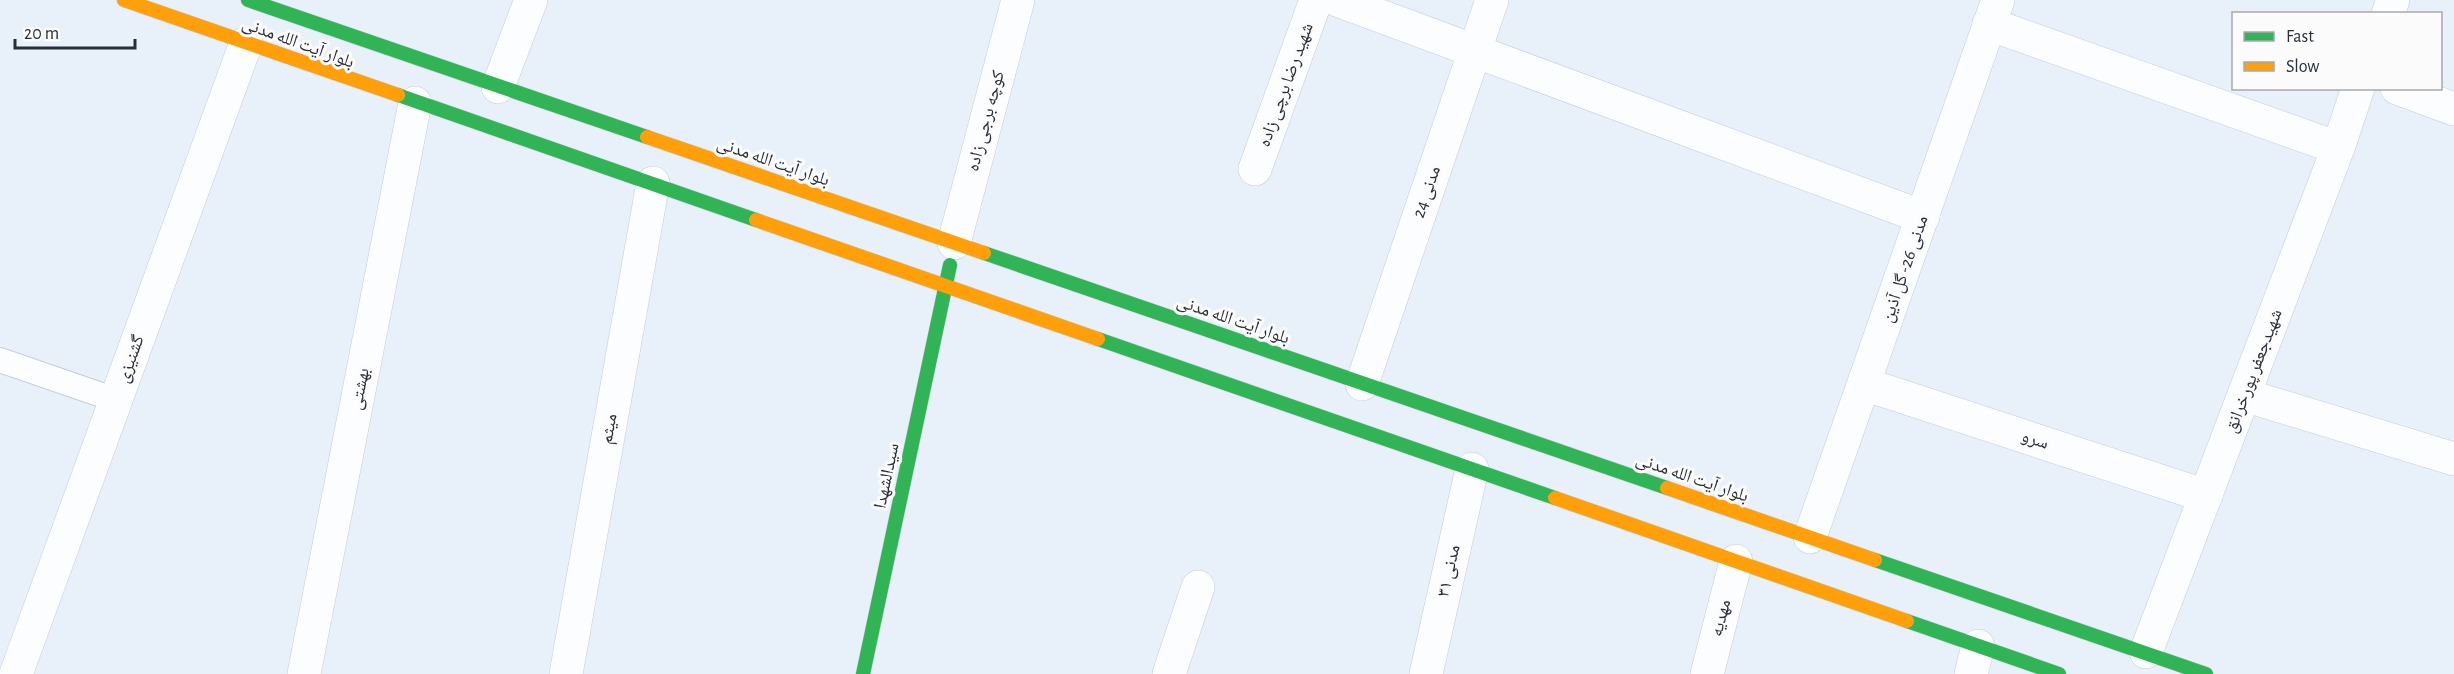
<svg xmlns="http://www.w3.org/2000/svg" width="2454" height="674" font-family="'Alegreya Sans','Noto Naskh Arabic',sans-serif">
<rect width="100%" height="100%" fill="#e8f0f9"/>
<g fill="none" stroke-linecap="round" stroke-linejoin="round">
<defs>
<polyline id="lane" points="0,360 116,400"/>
<g id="street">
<polyline points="1337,0 1923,217"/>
<polyline points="2388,14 2393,0"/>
<polyline points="1989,24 2338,148"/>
<polyline points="498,87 531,0"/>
<polyline points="2397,88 2454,109"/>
<polyline points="1255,169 1316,0"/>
<polyline points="954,243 1018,0"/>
<polyline points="1362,384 1492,0"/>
<polyline points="1864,384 2206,496"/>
<polyline points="2244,395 2454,459"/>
<polyline points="1810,537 1998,0"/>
<polyline points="2146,652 2338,148 2358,88"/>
<polyline points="16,674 246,43"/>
<polyline points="304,674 415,103"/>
<polyline points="566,674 653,183"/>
<polyline points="1169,674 1198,587"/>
<polyline points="1426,674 1472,469"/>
<polyline points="1707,674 1736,561"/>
<polyline points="1971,674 1978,646"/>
</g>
<g id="fast">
<polyline points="248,0 647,137"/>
<polyline points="398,95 756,220"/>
<polyline points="984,253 1667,488"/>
<polyline points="1098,339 1555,498"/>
<polyline points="1875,560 2206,674"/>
<polyline points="1907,621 2059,674"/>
<polyline points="863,674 950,265"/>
</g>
<g id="slow">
<polyline points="124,0 398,95"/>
<polyline points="647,137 984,253"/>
<polyline points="756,220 1098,339"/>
<polyline points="1667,488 1875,560"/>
<polyline points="1555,498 1907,621"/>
</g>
</defs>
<!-- lane casing -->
<use href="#lane" stroke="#c5cdd6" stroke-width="26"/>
<!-- street casing -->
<use href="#street" stroke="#c5cdd6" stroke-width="34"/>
<!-- fast casing -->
<use href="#fast" stroke="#c5cdd6" stroke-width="15"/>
<!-- slow casing -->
<use href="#slow" stroke="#c5cdd6" stroke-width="15"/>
<!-- lane -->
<use href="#lane" stroke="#fcfdfe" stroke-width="24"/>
<!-- street -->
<use href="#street" stroke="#fcfdfe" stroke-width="33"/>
<!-- fast -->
<use href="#fast" stroke="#30b455" stroke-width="14"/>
<!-- slow -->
<use href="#slow" stroke="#ff9f0a" stroke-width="14"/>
</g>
<g text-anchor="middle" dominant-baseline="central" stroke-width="6" stroke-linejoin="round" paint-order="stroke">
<!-- street labels -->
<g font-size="18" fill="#262e38" stroke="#fbfbfb">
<text transform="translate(298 43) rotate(20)">بلوار آیت الله مدنی</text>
<text transform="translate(1286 85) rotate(-70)">شهید رضا برچی زاده</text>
<text transform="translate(986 121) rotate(-75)">کوچه برجى زاده</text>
<text transform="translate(773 162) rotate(19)">بلوار آیت الله مدنی</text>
<text transform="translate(1427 192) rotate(-71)">مدنی 24</text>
<text transform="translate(1905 269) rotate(-71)">مدنی 26- گل آذین</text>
<text transform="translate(1233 320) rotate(19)">بلوار آیت الله مدنی</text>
<text transform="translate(131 359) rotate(-70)">گشنیزی</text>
<text transform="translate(2254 371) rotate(-69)">شهیدجعفر پورخرانق</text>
<text transform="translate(360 389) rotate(-79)">بهشتی</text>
<text transform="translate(609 429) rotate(-80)">میثم</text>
<text transform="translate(2035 440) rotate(18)">سرو</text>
<text transform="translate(887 476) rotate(-78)">سیدالشهدا</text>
<text transform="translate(1692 478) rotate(19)">بلوار آیت الله مدنی</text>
<text transform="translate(1449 571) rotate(-77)">مدنی ۳۱</text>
<text transform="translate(1721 618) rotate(-75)">مهدیه</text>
</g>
</g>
<!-- legend -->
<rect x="2232" y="12" width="210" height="78" fill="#fbfbfb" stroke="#a6a9ad" stroke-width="1.5"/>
<rect x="2244" y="32" width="30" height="9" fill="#30b455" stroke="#a6a9ad" stroke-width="1.5"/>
<text x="2286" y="42" font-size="18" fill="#262e38">Fast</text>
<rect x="2244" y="62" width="30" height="9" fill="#ff9f0a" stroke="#a6a9ad" stroke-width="1.5"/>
<text x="2286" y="72" font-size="18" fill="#262e38">Slow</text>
<!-- scale -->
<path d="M15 39v9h120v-9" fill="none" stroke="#262e38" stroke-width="3"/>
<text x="24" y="39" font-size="18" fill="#262e38" stroke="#fbfbfb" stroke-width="4.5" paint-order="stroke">20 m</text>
</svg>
